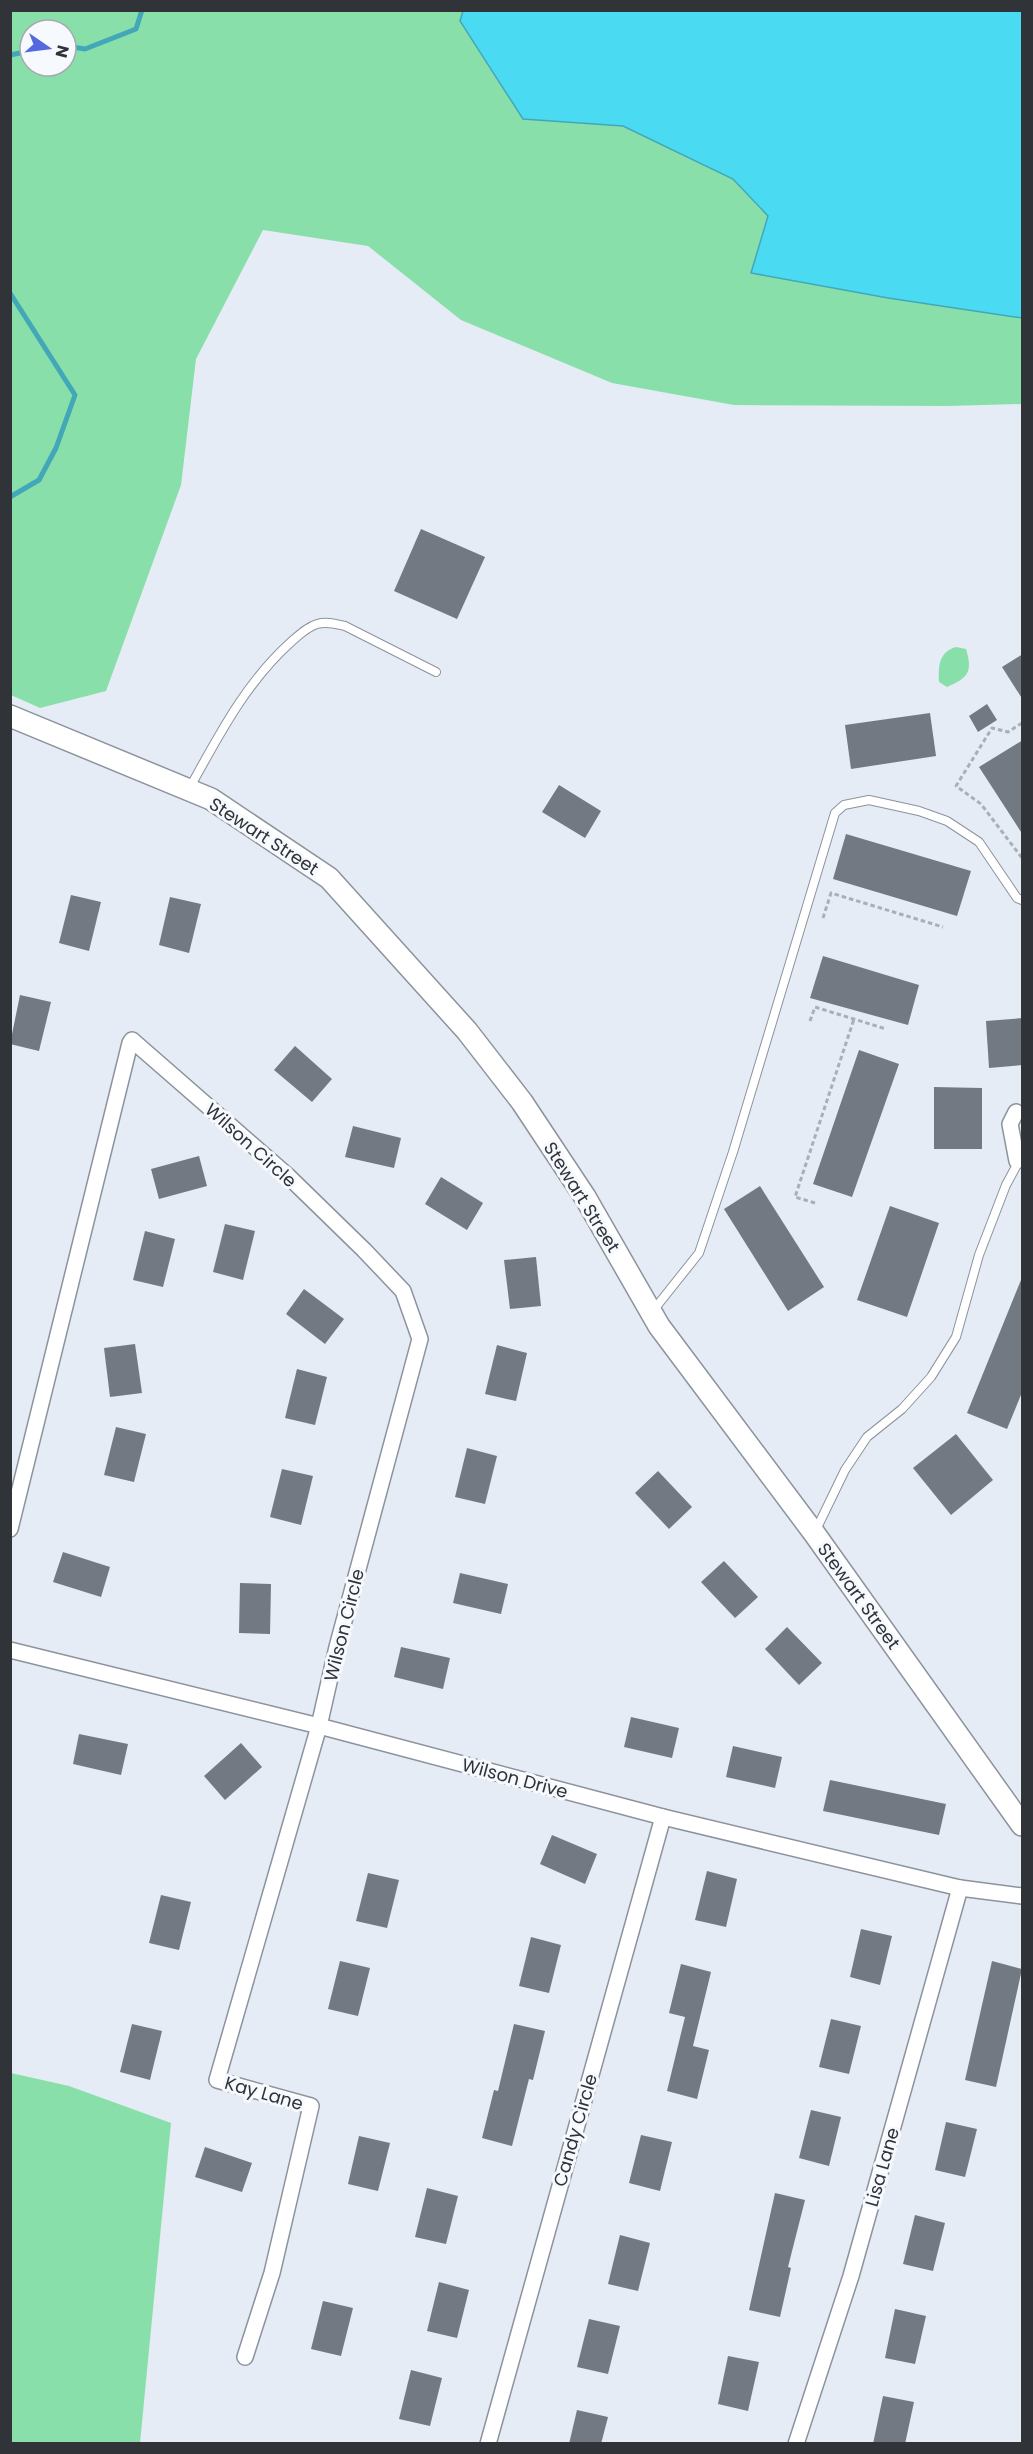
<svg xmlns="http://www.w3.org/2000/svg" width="1033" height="2454" font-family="Poppins,sans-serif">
<rect width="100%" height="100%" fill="#e5ecf6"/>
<!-- green -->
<g fill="#89dfa9" fill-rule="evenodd">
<path d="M 11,11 L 1022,11 L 1022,404 L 947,406 L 734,405 L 612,383 L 461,320 L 368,246 L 263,230 L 196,359 L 181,485 L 106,691 L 40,708 L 11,695 ZM 30,30 L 66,30 L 66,66 L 30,66 Z"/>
<path d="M 956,647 L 966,649 C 973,672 968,678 947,687 L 939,682 C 938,666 939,652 956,647 Z"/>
<polygon points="11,2073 69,2086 171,2123 140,2443 11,2443"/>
</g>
<!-- water -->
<polygon fill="#4adaf1" stroke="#42a8b9" stroke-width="1.5" points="463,11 1022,11 1022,318 888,298 751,273 768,216 733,179 623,126 523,119 460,21"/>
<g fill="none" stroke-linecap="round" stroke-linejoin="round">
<!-- stream -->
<g stroke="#42a8b9" stroke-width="5">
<polyline points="66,46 85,49 136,29 142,10"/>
<polyline points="10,55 30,51"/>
<polyline points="10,293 75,395 56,448 39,480 10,497"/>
</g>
</g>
<!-- building -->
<g fill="#737982">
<polygon points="421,529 485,557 457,619 394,591"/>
<polygon points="1023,654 1023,700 1002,667"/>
<polygon points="987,704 997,720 978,732 969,716"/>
<polygon points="930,713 936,756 851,769 845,725"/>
<polygon points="1023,740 1023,835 979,767"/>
<polygon points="559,785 601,811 585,838 542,812"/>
<polygon points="846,834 971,871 957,916 833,879"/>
<polygon points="71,895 101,902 89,951 59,943"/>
<polygon points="170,897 201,904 189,953 159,945"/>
<polygon points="823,956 919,985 908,1025 810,998"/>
<polygon points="20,995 51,1002 39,1051 10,1044"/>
<polygon points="1023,1018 1023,1065 989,1068 986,1021"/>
<polygon points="295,1046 332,1079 312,1102 274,1070"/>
<polygon points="859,1050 899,1064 852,1197 813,1184"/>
<polygon points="934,1087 982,1088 982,1149 934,1149"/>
<polygon points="353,1126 401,1138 394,1168 345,1157"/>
<polygon points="199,1156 207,1186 159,1199 151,1169"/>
<polygon points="441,1177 483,1203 467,1230 425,1204"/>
<polygon points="760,1186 824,1287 788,1311 724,1209"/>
<polygon points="890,1206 939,1223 907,1317 857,1300"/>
<polygon points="225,1224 255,1231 243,1280 213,1272"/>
<polygon points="145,1231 175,1239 163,1287 133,1280"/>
<polygon points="536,1257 541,1306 510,1309 504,1260"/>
<polygon points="1023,1275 1023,1390 1007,1429 967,1413"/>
<polygon points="304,1289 344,1319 325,1344 286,1314"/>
<polygon points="135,1344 142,1393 110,1397 104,1348"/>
<polygon points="497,1345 527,1353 516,1401 485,1394"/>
<polygon points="297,1369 327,1377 315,1425 285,1418"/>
<polygon points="116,1427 146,1434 134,1482 104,1475"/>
<polygon points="956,1434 993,1480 951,1515 913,1468"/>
<polygon points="467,1448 497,1456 485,1504 455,1497"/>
<polygon points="282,1469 313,1476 301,1525 270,1517"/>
<polygon points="658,1471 692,1507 669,1529 635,1493"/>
<polygon points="63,1552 110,1567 101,1597 53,1582"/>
<polygon points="724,1561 758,1597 735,1618 701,1582"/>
<polygon points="460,1573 508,1584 501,1614 453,1603"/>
<polygon points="240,1583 271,1584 270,1634 239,1633"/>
<polygon points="787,1627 822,1663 799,1685 765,1649"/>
<polygon points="401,1647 450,1658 443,1689 394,1677"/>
<polygon points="631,1717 679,1728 672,1758 624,1747"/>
<polygon points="79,1734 128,1744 121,1775 73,1764"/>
<polygon points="241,1743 262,1767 225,1800 204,1776"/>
<polygon points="733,1746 782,1757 775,1788 726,1777"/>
<polygon points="830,1780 946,1804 939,1835 823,1811"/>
<polygon points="552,1835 597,1854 585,1884 540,1864"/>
<polygon points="707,1871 737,1879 726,1927 695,1920"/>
<polygon points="368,1873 399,1880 387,1928 356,1921"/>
<polygon points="161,1895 191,1902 179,1950 149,1943"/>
<polygon points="861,1929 892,1936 880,1985 850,1977"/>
<polygon points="531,1937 561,1945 549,1993 519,1986"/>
<polygon points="340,1961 370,1968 358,2016 328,2009"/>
<polygon points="992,1961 1022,1969 996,2087 965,2080"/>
<polygon points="681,1964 711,1972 693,2046 709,2050 697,2099 667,2091 685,2017 669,2013"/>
<polygon points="831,2019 861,2026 849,2074 819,2067"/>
<polygon points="132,2024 162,2031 150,2080 120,2072"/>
<polygon points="514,2024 545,2031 533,2080 529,2079 512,2146 482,2138 494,2090 498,2091"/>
<polygon points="811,2110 841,2117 829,2166 799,2158"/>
<polygon points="946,2122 977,2129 965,2177 935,2170"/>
<polygon points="641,2135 672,2142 660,2191 629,2183"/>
<polygon points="359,2136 390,2143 378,2191 348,2184"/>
<polygon points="205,2147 252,2163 242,2192 195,2177"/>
<polygon points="427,2188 458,2196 446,2244 415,2237"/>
<polygon points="775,2193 805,2200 788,2267 791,2268 780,2317 749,2310"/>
<polygon points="915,2215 945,2223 933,2271 903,2264"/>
<polygon points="620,2235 650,2243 638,2291 608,2284"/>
<polygon points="439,2282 469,2290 457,2338 427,2331"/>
<polygon points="323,2301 353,2308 341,2356 311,2349"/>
<polygon points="895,2309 926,2316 915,2364 885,2358"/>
<polygon points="589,2319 620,2326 608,2374 577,2367"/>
<polygon points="728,2356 759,2362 748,2411 718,2404"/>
<polygon points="411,2370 442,2378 430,2426 399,2419"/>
<polygon points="883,2396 914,2402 905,2444 873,2444"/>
<polygon points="577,2410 608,2417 601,2444 569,2444"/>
</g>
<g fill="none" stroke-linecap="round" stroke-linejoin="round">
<defs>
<g id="lane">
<path d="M 189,789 C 218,737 246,682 291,642 C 299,635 307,627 317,624 C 327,621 336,624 345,626 L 436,672"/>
<polyline points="652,1312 699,1253 733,1152 835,813 844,805 869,800 919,811 947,821 979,842 1017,898 1022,900"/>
<polyline points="815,1532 845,1470 867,1437 902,1409 931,1377 956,1337 979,1255 1006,1185 1019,1161"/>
</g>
<g id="street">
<polyline points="1016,1112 1010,1124 1017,1161"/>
<polyline points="10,1529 130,1043 132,1040 288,1176 364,1250 403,1291 420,1339 337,1647 319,1726 217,2080 311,2106 272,2273 245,2357"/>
<polyline points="10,1650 319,1726 663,1817 960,1888 1022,1896"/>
<polyline points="488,2444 663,1817"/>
<polyline points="796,2444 851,2276 960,1888"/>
</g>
<polyline id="secondary" points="10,716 211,799 329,878 467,1031 522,1102 585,1197 659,1326 814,1533 1022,1825"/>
</defs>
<!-- lane casing -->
<use href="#lane" stroke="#8c939c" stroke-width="10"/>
<!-- street casing -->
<use href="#street" stroke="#8c939c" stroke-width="18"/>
<!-- secondary casing -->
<use href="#secondary" stroke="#8c939c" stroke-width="24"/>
<!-- path -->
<g stroke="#a9afb7" stroke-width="3" stroke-dasharray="4.5 3" stroke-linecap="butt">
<polyline points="1022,723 1008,732 992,728 956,786 981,804 1022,858"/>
<polyline points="823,918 831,893 943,927"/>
<polyline points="810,1021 815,1007 886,1029"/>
<polyline points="815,1203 795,1197 854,1019"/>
</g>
<!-- lane -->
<use href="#lane" stroke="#fff" stroke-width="8"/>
<!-- street -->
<use href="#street" stroke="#fff" stroke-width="15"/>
<!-- secondary -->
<use href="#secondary" stroke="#fff" stroke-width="21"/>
</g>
<g text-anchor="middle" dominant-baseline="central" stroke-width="6" stroke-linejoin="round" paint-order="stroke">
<!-- street labels -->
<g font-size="18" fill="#303337" stroke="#f6f9fd">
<text transform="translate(264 836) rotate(33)">Stewart Street</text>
<text transform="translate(251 1145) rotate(42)">Wilson Circle</text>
<text transform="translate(582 1197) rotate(58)">Stewart Street</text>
<text transform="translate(859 1596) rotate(54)">Stewart Street</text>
<text transform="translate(344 1625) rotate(-76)">Wilson Circle</text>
<text transform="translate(515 1778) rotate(15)">Wilson Drive</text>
<text transform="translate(264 2093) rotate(16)">Kay Lane</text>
<text transform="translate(575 2130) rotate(-74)">Candy Circle</text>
<text transform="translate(882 2167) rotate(-74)">Lisa Lane</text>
</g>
</g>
<!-- border -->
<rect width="1033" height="2454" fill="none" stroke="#303337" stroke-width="24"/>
<!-- north arrow -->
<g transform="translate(48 48) rotate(104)"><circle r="28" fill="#f6f9fd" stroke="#a7aaae" stroke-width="1.5"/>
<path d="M0-4.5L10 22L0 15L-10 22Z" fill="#5469df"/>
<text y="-9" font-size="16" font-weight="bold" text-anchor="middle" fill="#303337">N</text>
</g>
</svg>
